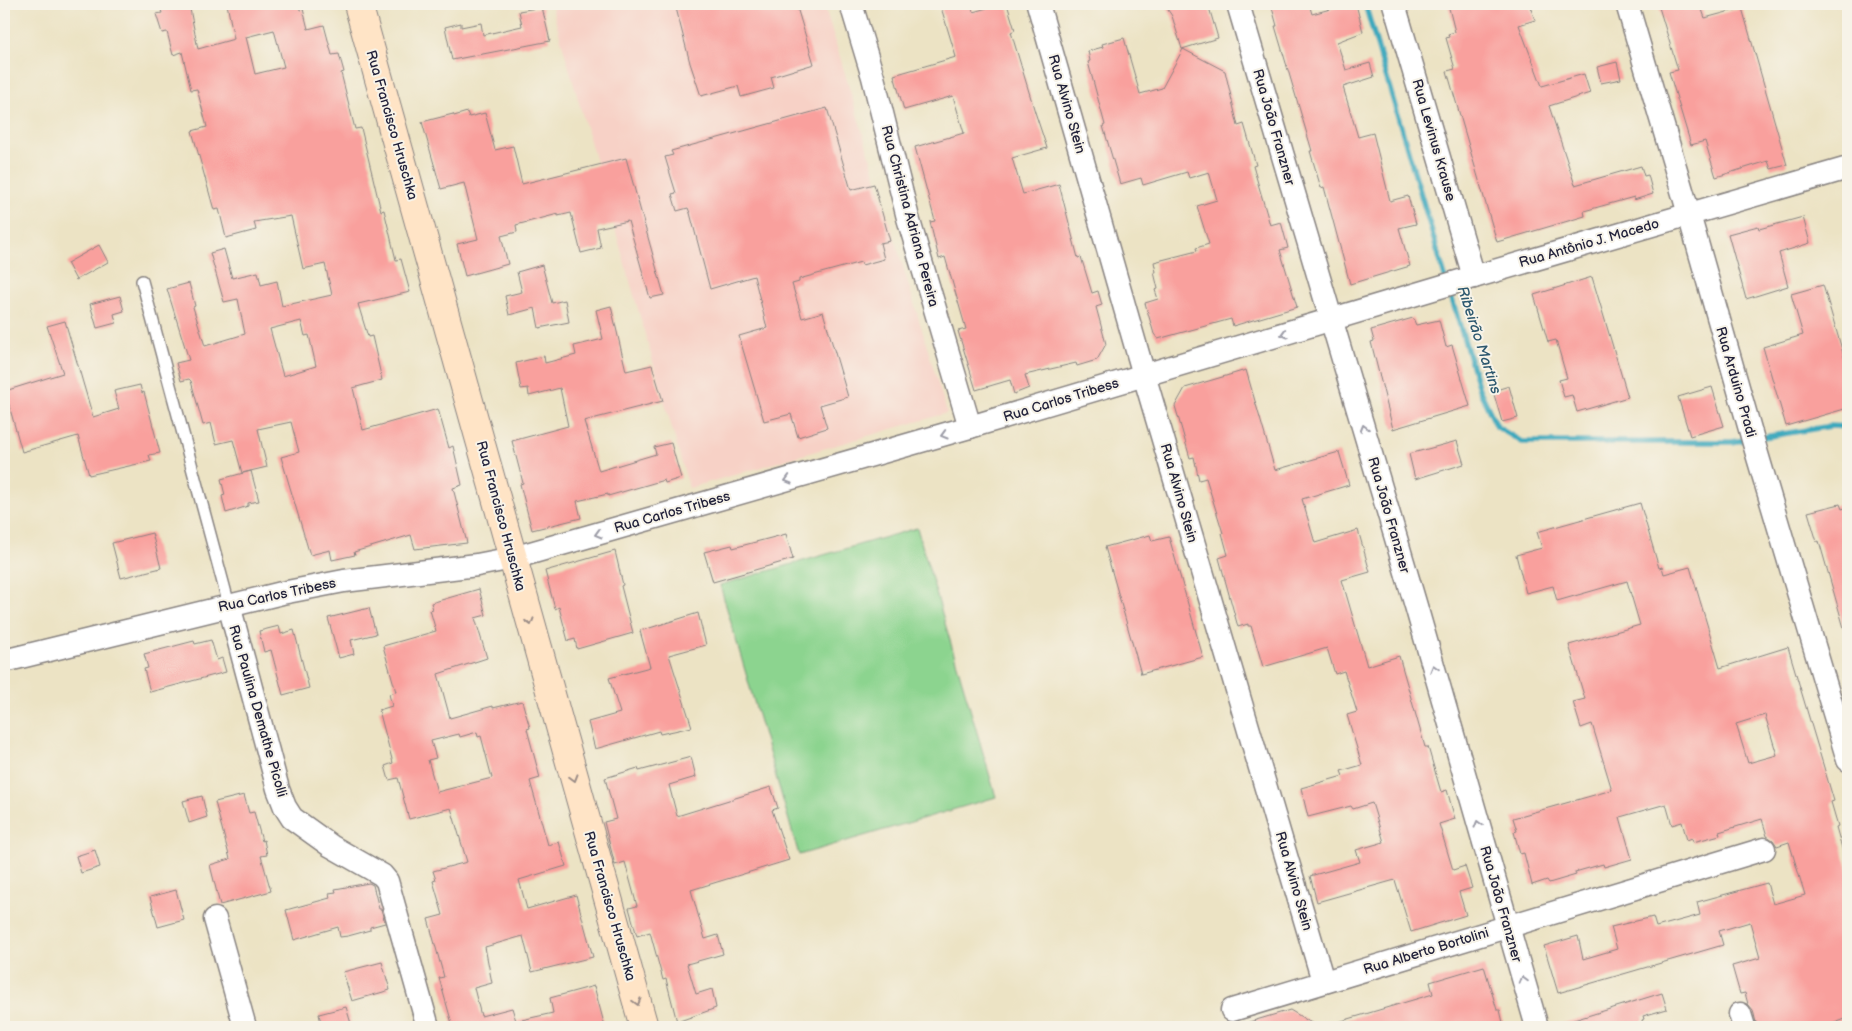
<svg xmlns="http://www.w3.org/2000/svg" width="1852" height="1031" font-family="'Balsamiq Sans',sans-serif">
<rect width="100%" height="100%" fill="#f7f3e8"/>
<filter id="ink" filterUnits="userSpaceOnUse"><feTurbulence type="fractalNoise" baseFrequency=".02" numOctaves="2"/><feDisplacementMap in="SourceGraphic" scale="10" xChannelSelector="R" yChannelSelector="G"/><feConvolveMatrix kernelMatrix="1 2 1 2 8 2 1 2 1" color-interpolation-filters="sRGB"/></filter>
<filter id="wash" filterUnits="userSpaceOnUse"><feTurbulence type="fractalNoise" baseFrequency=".0096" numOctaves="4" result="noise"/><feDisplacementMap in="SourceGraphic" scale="20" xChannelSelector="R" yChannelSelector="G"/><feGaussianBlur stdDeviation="1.12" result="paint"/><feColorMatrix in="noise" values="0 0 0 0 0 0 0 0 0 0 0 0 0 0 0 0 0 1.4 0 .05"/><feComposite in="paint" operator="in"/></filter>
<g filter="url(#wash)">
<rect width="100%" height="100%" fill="#ece3c4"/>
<!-- built -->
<polygon fill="#f7d1c6" points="567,4 824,4 947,413 689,488 552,8"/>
<!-- green -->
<polygon fill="#8cd48f" stroke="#577b65" points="917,528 996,797 799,855 720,585"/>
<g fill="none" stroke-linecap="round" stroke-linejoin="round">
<!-- stream -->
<g stroke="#3ea9bd" stroke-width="5.5">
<polyline points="1365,4 1446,280"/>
<polyline points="1449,289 1479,389 1497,427 1522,442 1732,442 1749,439"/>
<polyline points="1758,438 1831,426 1848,427"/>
</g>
</g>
<g id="blocks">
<!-- building -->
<g fill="#f9a09d" fill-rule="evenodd">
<path d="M 159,4 L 189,4 L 198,49 L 234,39 L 227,4 L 299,4 L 300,10 L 303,9 L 308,29 L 324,25 L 332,55 L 339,54 L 344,72 L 341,73 L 355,129 L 361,128 L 381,211 L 384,210 L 396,260 L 401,259 L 410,292 L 358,304 L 368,337 L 372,336 L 382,380 L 353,388 L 363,430 L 438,409 L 449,448 L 453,446 L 462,485 L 453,488 L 467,543 L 415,549 L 411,535 L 354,552 L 355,555 L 332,560 L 330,550 L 310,555 L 281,457 L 299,452 L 291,422 L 258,429 L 267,467 L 242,473 L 233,440 L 216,444 L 211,423 L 203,425 L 191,381 L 189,379 L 181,381 L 176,363 L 189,360 L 167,289 L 189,283 L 195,306 L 193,307 L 205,346 L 245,334 L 238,299 L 224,302 L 210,253 L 224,249 L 232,278 L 258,272 L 261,285 L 277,281 L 282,306 L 332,295 L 325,264 L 303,269 L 291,216 L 254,222 L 256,230 L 226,238 L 219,209 L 214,210 L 192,131 L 207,127 L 197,89 L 191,90 L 182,52 L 173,55 L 167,32 L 162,33 L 156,14 L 162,13 ZM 274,30 L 284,67 L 255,74 L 246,37 ZM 301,321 L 305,336 L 309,335 L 316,366 L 283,376 L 270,329 Z"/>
<polygon points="675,4 796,4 814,64 771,77 774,88 741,97 738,86 701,96 690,63"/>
<polygon points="940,4 971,4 973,12 1001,4 1007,4 1015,30 1011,32 1035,112 1047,148 1012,158 1023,194 1059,184 1078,258 1081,257 1092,293 1098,291 1102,305 1096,307 1106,344 1097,360 1077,366 1076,363 1025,375 1029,388 1014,394 1010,380 976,390 958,331 966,329 945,257 939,259 930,222 935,221 915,147 964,133 953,96 904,110 894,75 956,57"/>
<polygon points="1164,4 1208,4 1218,38 1182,49 1172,16"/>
<polygon points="1271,4 1309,4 1312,14 1349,4 1356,4 1363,32 1337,42 1346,70 1370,63 1374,77 1343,87 1358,137 1373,133 1390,201 1408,196 1416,224 1399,228 1410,266 1350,284 1324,187 1321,188 1310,151 1312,151 1275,26 1277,26"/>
<polygon points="1448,4 1529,4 1535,20 1519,25 1542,86 1584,74 1590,93 1549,106 1575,185 1641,166 1644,176 1648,175 1653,194 1634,200 1634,197 1584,211 1585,216 1497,242 1447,71 1455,69 1446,38 1449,37 1448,34 1455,32"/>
<polygon points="1658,4 1700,4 1705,18 1742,8 1787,165 1771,169 1768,161 1716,177 1705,141 1691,145 1669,72 1678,70"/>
<polygon points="542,7 550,41 452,60 445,27 461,23 461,27 481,23 483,35 522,26 519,11"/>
<polygon points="1124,38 1140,94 1162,88 1183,49 1225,71 1238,126 1244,124 1256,165 1253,166 1270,225 1281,222 1288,248 1280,250 1297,307 1233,326 1231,319 1158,339 1154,334 1145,303 1158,299 1155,290 1158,289 1154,272 1156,272 1154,262 1197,251 1196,248 1209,244 1197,206 1217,200 1209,172 1189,178 1187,172 1143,185 1141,178 1120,184 1103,126 1105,125 1088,62 1090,61 1088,51 1103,47 1102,44"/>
<polygon points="1617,62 1621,79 1601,83 1597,67"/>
<polygon points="827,108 851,190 874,184 890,241 880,243 884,259 862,265 861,262 799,279 799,282 792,284 802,318 823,312 848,397 820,405 827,428 798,437 791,414 764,421 739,336 767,328 754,276 710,289 690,213 688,208 677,211 672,194 676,193 665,157 673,155 671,151"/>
<polygon points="467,112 469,117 485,113 495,150 513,146 522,184 626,158 664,295 650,298 628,221 597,228 601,248 581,253 571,213 558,216 558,214 516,225 517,232 501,236 508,264 465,276 457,244 478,239 464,183 441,189 422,122 453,114 454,116"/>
<polygon points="1803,217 1810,243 1779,253 1788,286 1746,299 1728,234 1758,226 1759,229"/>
<polygon points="99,245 108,262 76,280 67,263"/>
<polygon points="542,265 552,303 565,300 569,322 539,328 535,308 509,315 505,296 522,292 517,272"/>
<polygon points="1592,277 1628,397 1577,412 1572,395 1564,397 1559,380 1567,378 1556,340 1548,342 1534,295"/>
<polygon points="1823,285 1848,370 1848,408 1786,426 1763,347 1803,335 1791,294"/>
<polygon points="120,296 124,311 114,314 116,323 97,328 90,304"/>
<polygon points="611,306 626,371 652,365 663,401 584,421 599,471 656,454 654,447 671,443 681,478 665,483 664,480 608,496 608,494 577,501 581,518 532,530 520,484 523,483 512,441 568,426 560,388 529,396 528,388 521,389 516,363 544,356 545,363 576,355 574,346 603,339 596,310"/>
<polygon points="1413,318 1416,325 1439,320 1446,347 1452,345 1470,406 1393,429 1371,342 1374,341 1371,330"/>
<polygon points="65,321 93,417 119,409 114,391 140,385 142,393 144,392 160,453 149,455 151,461 89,475 78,436 22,452 5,391 63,373 47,326"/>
<polygon points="1246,370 1275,470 1339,452 1349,485 1302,499 1315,543 1358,530 1370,572 1342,580 1367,666 1399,656 1425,747 1428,747 1441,792 1447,790 1455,819 1439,824 1453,870 1465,866 1472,888 1459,892 1466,915 1411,932 1395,880 1317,902 1310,876 1360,862 1356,850 1384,842 1372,803 1353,809 1351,806 1308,817 1301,788 1343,776 1341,771 1362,765 1347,715 1357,712 1344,671 1335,674 1327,648 1263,667 1251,626 1248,626 1248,624 1238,627 1219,558 1228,555 1222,533 1223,533 1206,478 1199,480 1194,457 1190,458 1175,406 1185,388"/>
<polygon points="1509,386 1518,418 1502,422 1493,391"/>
<polygon points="1712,387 1724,426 1690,436 1678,397"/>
<polygon points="1457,441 1464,464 1415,479 1409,454"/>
<polygon points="251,471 259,501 248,503 248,506 226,513 222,496 225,495 221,479"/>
<path d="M 1640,503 L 1659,568 L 1662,567 L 1664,574 L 1690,567 L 1720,668 L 1788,647 L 1834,801 L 1831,802 L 1838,826 L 1836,827 L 1848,869 L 1848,1018 L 1824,1027 L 1757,1027 L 1753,1010 L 1748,1004 L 1745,993 L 1740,994 L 1732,966 L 1760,958 L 1750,922 L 1719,931 L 1723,945 L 1558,993 L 1544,946 L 1578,936 L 1583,959 L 1617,949 L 1611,927 L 1653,917 L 1656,927 L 1700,915 L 1697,902 L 1767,883 L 1773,904 L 1805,895 L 1789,842 L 1777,846 L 1773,840 L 1767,836 L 1762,819 L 1719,832 L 1720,835 L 1693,842 L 1692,838 L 1687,840 L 1682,822 L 1672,825 L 1666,804 L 1620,817 L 1632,859 L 1604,867 L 1603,864 L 1575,872 L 1576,875 L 1549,883 L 1547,880 L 1532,885 L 1524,853 L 1520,854 L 1514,832 L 1517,831 L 1513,818 L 1612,790 L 1592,724 L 1581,728 L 1573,702 L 1585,699 L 1569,645 L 1640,625 L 1627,581 L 1557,601 L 1553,586 L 1526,593 L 1516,555 L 1542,548 L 1537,532 ZM 1765,715 L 1777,755 L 1748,763 L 1736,724 Z"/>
<polygon points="1840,504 1842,509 1848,507 1848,628 1844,628 1819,541 1817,542 1808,512"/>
<polygon points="152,533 161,568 121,578 112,543"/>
<polygon points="786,534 793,559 713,582 704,552 732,545 733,548"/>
<polygon points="1150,535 1152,541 1169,537 1203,657 1141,674 1105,547"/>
<polygon points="615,551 623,585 621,586 633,633 577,649 575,639 568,641 559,607 555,609 545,571"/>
<path d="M 479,589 L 486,615 L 475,618 L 487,658 L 438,674 L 450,718 L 493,706 L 493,708 L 522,701 L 530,728 L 527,729 L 540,778 L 530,781 L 548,845 L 559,842 L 566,866 L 519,880 L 527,909 L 576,895 L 593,957 L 532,972 L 523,936 L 485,947 L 492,983 L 474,988 L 481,1016 L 512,1008 L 517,1024 L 517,1021 L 553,1013 L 550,998 L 594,986 L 605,1027 L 453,1027 L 439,978 L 444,977 L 428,919 L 443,915 L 433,881 L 436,880 L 433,871 L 467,862 L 451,808 L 409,819 L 398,778 L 389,780 L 385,766 L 393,763 L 379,710 L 392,706 L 389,694 L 396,692 L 383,646 L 436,631 L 430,610 L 433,609 L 431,603 ZM 477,732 L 478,737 L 481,736 L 492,778 L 437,792 L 428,760 L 436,758 L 431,741 L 459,734 L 460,737 Z"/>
<polygon points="369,608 376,634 351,640 354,654 339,658 328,618"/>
<polygon points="698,613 706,645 669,655 692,727 660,734 659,731 595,749 588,722 620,713 609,678 650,667 640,631"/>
<polygon points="279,626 281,634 294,630 309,688 283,695 271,650 264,652 259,631"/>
<polygon points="211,640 217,660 222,658 226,672 150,692 144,669 148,668 144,654 194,641 195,644"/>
<polygon points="691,757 696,777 669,785 677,816 771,787 778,808 772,810 789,860 691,890 705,939 718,935 723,954 687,964 696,994 712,989 716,1008 677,1022 666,979 663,980 650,932 637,936 629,908 637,906 625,862 615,865 604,822 616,819 605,778 638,768 639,771"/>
<polygon points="244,795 249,813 254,812 262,841 264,840 267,855 261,856 271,891 220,905 210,865 230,859 215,802"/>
<polygon points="202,796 207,817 189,823 183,801"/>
<polygon points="95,850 100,867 81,873 76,856"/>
<polygon points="369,883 373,885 379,909 381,909 385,923 370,927 370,930 348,936 340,937 338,927 294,940 286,910 330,898 329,893 336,892 335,889"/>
<polygon points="176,890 184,920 158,927 150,897"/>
<polygon points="382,962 390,990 352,1001 343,972"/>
<polygon points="1484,966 1497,1010 1500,1010 1504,1027 1335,1027 1335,1023 1433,994 1430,982"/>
<polygon points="1662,993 1667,1009 1643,1016 1644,1019 1642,1020 1643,1027 1562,1027 1561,1024"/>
<polygon points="346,1007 352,1027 322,1027 319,1014"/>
<polygon points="1290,1010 1318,1027 1247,1027 1246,1023"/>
</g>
</g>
</g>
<g filter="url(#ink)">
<use href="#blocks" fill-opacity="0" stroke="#878280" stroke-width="1"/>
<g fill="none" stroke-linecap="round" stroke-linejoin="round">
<defs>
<polyline id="lane" points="142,281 229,605"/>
<g id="street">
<polyline points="851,4 873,77 908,218 970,427"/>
<polyline points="1038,4 1144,375 1323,981"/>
<polyline points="1238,4 1416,606 1537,1027"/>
<polyline points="1394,4 1474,277"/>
<polyline points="1627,4 1684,197 1757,454 1848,760"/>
<polyline points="229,605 278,789 285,807 292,818 331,846 382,875 387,881 428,1027"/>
<polyline points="4,661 282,593 344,581 477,565 513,558 970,427 1460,281 1848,168"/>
<polyline points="215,919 245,1027"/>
<polyline points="1232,1010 1764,849"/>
<polyline points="1740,1014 1744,1027"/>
</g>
<polyline id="secondary" points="358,4 644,1027"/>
</defs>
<!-- lane casing -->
<use href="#lane" stroke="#878280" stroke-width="14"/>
<!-- street casing -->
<use href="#street" stroke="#878280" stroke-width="25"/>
<!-- secondary casing -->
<use href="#secondary" stroke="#878280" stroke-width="30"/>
<!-- lane -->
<use href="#lane" stroke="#fff" stroke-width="11"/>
<!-- street -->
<use href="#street" stroke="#fff" stroke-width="22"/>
<!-- secondary -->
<use href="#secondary" stroke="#ffe4c6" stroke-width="28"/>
</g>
<!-- one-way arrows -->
<defs><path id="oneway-chevron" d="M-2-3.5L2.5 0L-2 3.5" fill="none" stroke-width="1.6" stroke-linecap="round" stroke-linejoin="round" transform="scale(1.25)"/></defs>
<g stroke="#9c9ca7">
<use href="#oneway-chevron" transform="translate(1284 334) rotate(164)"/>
<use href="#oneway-chevron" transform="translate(1364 428) rotate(-106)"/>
<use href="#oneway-chevron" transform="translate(944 435) rotate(164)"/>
<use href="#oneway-chevron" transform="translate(788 480) rotate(164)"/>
<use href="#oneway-chevron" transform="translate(598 534) rotate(164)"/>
<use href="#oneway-chevron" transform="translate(1434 668) rotate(-106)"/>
<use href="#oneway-chevron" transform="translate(1478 824) rotate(-106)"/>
<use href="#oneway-chevron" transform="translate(1523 980) rotate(-106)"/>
</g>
<g stroke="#9c8d87">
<use href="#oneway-chevron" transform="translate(530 622) rotate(74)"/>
<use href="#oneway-chevron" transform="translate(574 778) rotate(74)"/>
<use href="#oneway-chevron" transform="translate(637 1002) rotate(74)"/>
</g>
</g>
<g text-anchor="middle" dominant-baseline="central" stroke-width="4" stroke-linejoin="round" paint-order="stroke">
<!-- street labels -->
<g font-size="14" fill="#22223b" stroke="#f7f3e8">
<text transform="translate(1067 104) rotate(74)">Rua Alvino Stein</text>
<text transform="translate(392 125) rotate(74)">Rua Francisco Hruschka</text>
<text transform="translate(1274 127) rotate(74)">Rua João Franzner</text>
<text transform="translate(1434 140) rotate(74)">Rua Levinus Krause</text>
<text transform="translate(910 216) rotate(75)">Rua Christina Adriana Pereira</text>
<text transform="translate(1589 243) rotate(-16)">Rua Antônio J. Macedo</text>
<text transform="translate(1736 382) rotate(74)">Rua Arduino Pradi</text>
<text transform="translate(1061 400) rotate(-17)">Rua Carlos Tribess</text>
<text transform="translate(1179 493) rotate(74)">Rua Alvino Stein</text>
<text transform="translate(672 512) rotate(-16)">Rua Carlos Tribess</text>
<text transform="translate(1389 515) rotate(74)">Rua João Franzner</text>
<text transform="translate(501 516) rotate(75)">Rua Francisco Hruschka</text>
<text transform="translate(277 595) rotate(-12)">Rua Carlos Tribess</text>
<text transform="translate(258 711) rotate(74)">Rua Paulina Demathe Picolli</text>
<text transform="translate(1294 881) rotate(74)">Rua Alvino Stein</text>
<text transform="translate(1501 904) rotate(74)">Rua João Franzner</text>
<text transform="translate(610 906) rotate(74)">Rua Francisco Hruschka</text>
<text transform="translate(1426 951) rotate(-17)">Rua Alberto Bortolini</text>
</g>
<!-- water labels -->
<g font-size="15" font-style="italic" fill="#2d586f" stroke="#f7f3e8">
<text transform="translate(1479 340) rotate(72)">Ribeirão Martins</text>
</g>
</g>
<!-- margin -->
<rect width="1852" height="1031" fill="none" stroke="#f7f3e8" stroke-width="20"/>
</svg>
